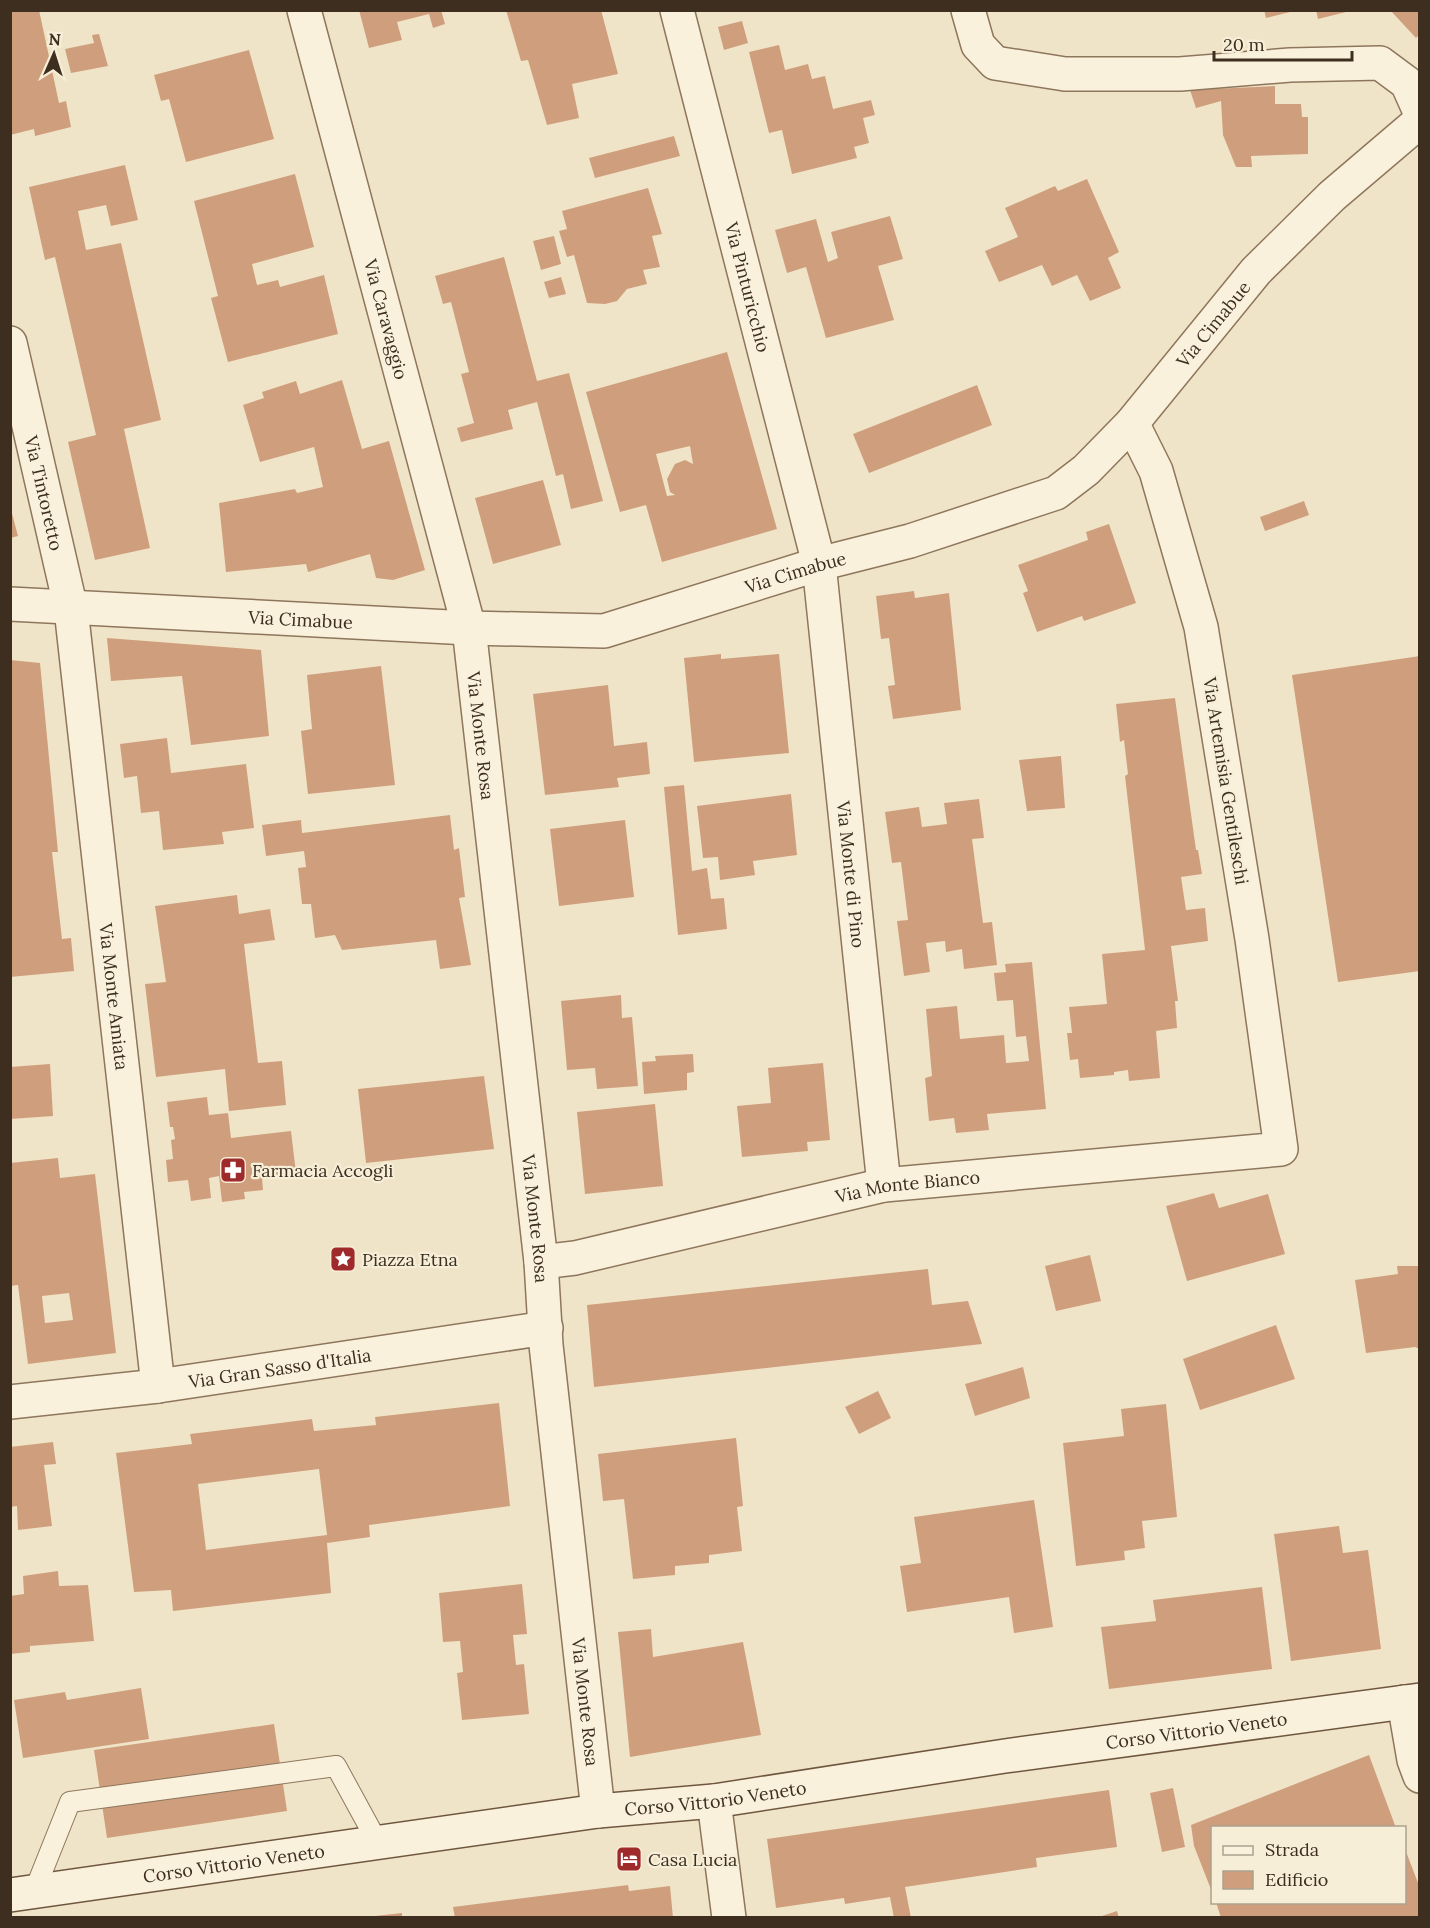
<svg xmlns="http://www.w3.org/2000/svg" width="1430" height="1928" font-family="Lora,serif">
<rect width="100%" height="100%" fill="#f0e4c8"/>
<!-- building -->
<g fill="#cf9f7d" fill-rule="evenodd">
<polygon points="10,10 39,10 59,103 66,101 71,127 35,136 34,129 10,135"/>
<polygon points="359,10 441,10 445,24 433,28 429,14 397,22 402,40 369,48"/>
<polygon points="506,10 601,10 618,74 572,84 579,118 547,125 528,60 521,61"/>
<polygon points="1264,10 1294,10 1294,11 1266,18"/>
<polygon points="1316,10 1349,10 1350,11 1318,19"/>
<polygon points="1390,10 1420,10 1420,34 1416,38"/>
<polygon points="742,21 748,43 724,50 718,27"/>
<polygon points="99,34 108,66 71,73 65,49 94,43 92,35"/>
<polygon points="779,45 785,70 808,64 812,79 825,76 833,109 871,100 875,115 863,118 869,143 854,147 857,158 792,174 782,130 769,133 749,52"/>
<polygon points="249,50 274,139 186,162 169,99 161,101 154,75"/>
<polygon points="1275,86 1275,104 1301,104 1302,117 1308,117 1308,154 1251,156 1252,167 1236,167 1223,135 1221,101 1196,108 1190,90"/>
<polygon points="674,136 680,156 595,178 589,158"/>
<polygon points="125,165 138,220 111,226 106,205 78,211 86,250 121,243 161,420 124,429 150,548 95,560 68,442 96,435 55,257 45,260 29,187"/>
<polygon points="295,174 314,247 252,264 257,285 278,280 280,287 324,275 338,334 228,362 211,298 218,296 194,201"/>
<polygon points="1087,179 1119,252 1108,258 1121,288 1090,301 1077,275 1052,286 1042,265 999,282 985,251 1018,237 1005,208 1055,186 1058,191"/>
<polygon points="648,188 662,234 652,236 660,267 643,270 647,284 627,289 617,301 605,304 587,303 574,255 567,257 559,231 567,229 562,211"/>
<polygon points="890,216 903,259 878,266 894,320 826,338 806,267 787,273 775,230 816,219 828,262 838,258 831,232"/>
<polygon points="554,236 561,264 541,270 533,241"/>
<polygon points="504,257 537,381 569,373 603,501 571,509 563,474 556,476 537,402 508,410 513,429 461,442 457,428 474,423 461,374 469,372 451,302 443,304 435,276"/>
<polygon points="561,277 566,294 549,298 544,282"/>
<path d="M 727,352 L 777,529 L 662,562 L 646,505 L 620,512 L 586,392 ZM 690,446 L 693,464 L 685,460 L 675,464 L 667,479 L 670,492 L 675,495 L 667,496 L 656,454 Z"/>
<polygon points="342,380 362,449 389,441 425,570 393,580 376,578 370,554 308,572 306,564 226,572 219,503 295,489 297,493 323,487 314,447 260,462 243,405 264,398 262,392 296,381 300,394"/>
<polygon points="977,385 992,425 869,473 853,434"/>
<polygon points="543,480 561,545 493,564 475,498"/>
<polygon points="1304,501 1309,515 1265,531 1260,517"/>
<polygon points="10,506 18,536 10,538"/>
<polygon points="1109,524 1136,603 1084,621 1082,616 1037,632 1023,593 1028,591 1018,565 1088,540 1086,532"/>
<polygon points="914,591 915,598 949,593 961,710 893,719 888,686 895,685 889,638 881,639 876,596"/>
<polygon points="107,638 261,650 269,736 191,745 182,676 111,681"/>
<polygon points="721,654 721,659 779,654 789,753 694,762 684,658"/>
<polygon points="1420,656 1420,971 1338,982 1292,675"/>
<polygon points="10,660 40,663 58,852 52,852 62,939 71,938 74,971 10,977"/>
<polygon points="381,666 395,785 308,794 301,731 312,729 307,675"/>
<polygon points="608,685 614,746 647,742 650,774 617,778 619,787 545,795 533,694"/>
<polygon points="1175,698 1196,850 1198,850 1202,874 1181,877 1186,910 1205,908 1208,941 1171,946 1178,1001 1175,1001 1177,1028 1156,1031 1160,1078 1129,1081 1128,1070 1114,1072 1114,1075 1080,1078 1078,1059 1070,1060 1067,1033 1072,1033 1069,1007 1107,1004 1102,954 1145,950 1125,776 1128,774 1124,740 1120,742 1116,704"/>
<polygon points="167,738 171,773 246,764 254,828 222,832 224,844 163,850 159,811 141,813 137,776 124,778 120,744"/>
<polygon points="1061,756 1065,808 1027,811 1019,760"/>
<polygon points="684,785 692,871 707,868 711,899 724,898 727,929 678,935 664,787"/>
<polygon points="791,794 797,855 753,861 755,875 720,880 718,857 703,858 697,806"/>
<polygon points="979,799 984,838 972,839 983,923 992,922 997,965 964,969 962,949 946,952 945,941 926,943 930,972 904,976 897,921 908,920 901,862 892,863 885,812 919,807 922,827 947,824 944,803"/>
<polygon points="450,815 454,850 459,848 465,897 459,898 471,965 440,969 436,940 342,950 335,935 315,938 311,904 302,904 298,868 306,867 304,851 266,856 262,825 301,820 302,833"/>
<polygon points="625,820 634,897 559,906 550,829"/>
<polygon points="237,895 239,914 270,909 275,940 244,944 258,1063 282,1061 286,1105 229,1111 225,1069 156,1077 145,984 166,982 155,906"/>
<polygon points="1032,962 1046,1109 987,1114 989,1130 956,1133 954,1118 929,1121 925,1078 932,1076 926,1009 957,1006 960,1039 1004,1035 1006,1063 1029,1061 1026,1036 1016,1037 1013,1000 997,1001 994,973 1006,972 1005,964"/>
<polygon points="621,995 622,1018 632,1017 638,1086 597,1089 595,1068 567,1070 561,1001"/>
<polygon points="693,1054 694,1072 687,1073 687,1090 644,1094 642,1062 656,1061 655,1056"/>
<polygon points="823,1063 830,1140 807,1142 808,1151 742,1157 737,1106 771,1103 768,1068"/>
<polygon points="50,1064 53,1116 10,1119 10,1067"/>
<polygon points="484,1076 494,1149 366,1163 358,1089"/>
<polygon points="207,1097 209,1115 228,1113 231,1138 291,1131 296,1173 262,1177 263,1190 244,1192 245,1199 222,1202 219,1176 209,1178 211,1198 191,1201 188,1180 168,1182 166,1160 173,1159 171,1140 175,1139 173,1127 170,1127 167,1102"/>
<polygon points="655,1104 663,1186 585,1194 577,1112"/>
<path d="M 58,1158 L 60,1178 L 95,1174 L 116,1353 L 28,1364 L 18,1285 L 10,1286 L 10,1163 ZM 69,1293 L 73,1320 L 45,1323 L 42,1296 Z"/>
<polygon points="1214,1193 1219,1208 1268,1194 1285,1254 1187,1281 1166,1206"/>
<polygon points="1090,1255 1101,1301 1056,1311 1045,1266"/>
<polygon points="1397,1266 1420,1266 1420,1349 1415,1347 1366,1353 1355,1280 1398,1274"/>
<polygon points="928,1269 932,1305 968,1301 982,1344 594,1387 587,1305"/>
<polygon points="1276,1325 1295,1379 1200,1410 1183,1359"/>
<polygon points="1023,1367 1030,1398 975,1416 965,1384"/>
<polygon points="878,1391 891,1418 859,1434 845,1407"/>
<path d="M 499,1403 L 510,1506 L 369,1525 L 370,1537 L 327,1543 L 331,1593 L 173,1611 L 171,1590 L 134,1592 L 116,1453 L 192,1444 L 190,1434 L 312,1419 L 314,1431 L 376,1425 L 375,1417 ZM 319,1469 L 327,1535 L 206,1550 L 198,1484 Z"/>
<polygon points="1166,1404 1177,1517 1142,1521 1145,1548 1124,1551 1125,1560 1076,1566 1063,1443 1124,1436 1121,1409"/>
<polygon points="736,1438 743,1506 737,1507 742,1551 709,1555 709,1563 675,1566 675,1575 633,1579 624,1499 603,1501 598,1454"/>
<polygon points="53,1442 56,1464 44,1465 52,1526 18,1530 17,1506 10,1507 10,1447"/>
<polygon points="1034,1500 1053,1627 1014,1633 1009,1597 907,1612 900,1566 921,1563 914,1517"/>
<polygon points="1339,1526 1343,1553 1368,1550 1381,1649 1291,1661 1274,1534"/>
<polygon points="58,1571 59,1586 88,1585 94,1641 30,1646 30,1652 10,1654 10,1596 24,1594 23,1576"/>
<polygon points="522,1584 527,1634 513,1635 516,1665 524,1664 529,1714 462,1720 457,1673 463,1672 460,1641 443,1642 439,1593"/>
<polygon points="1262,1587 1272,1669 1109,1689 1101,1627 1156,1621 1153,1600"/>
<polygon points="651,1629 653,1657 743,1642 761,1735 630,1757 618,1632"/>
<polygon points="141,1688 149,1739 23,1758 14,1700 65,1692 67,1700"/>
<polygon points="274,1724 287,1811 107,1838 94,1750"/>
<polygon points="1369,1755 1396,1828 1212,1828 1212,1892 1194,1846 1191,1825"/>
<polygon points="1173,1788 1185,1847 1162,1852 1150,1793"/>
<polygon points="1109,1790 1117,1847 1036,1858 1037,1867 905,1887 911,1918 894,1918 890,1897 845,1904 844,1898 776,1908 767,1839"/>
<polygon points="1405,1849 1420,1888 1420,1918 1221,1918 1216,1902 1404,1902"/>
<polygon points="628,1885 629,1891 670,1886 673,1918 455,1918 453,1907"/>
<polygon points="1117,1911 1119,1918 1100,1918 1099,1917"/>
<polygon points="402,1913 402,1918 375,1918 375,1916"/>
</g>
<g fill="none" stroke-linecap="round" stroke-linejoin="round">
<defs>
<polyline id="lane" points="34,1892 70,1802 336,1766 378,1843"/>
<g id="street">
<path id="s1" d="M 304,10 L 469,628 L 541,1262 L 546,1345 L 598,1811"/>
<path id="s2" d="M 677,10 L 819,564 L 884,1185"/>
<polyline points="968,10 978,45 995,63 1065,74 1180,74 1290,65 1380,63 1407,83 1420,112"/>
<path id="s3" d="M 10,343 L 71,609 L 158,1386"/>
<path id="s4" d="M 10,604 L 469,628 L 604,631 L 819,564 L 910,541 L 1056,493 L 1086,470 L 1132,423 L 1256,271 L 1332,196 L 1420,121"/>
<path id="s5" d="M 541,1262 L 575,1258 L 884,1185 L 1281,1149 L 1252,939 L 1201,627 L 1156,471 L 1132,423"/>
<path id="s6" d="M 10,1402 L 158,1386 L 546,1328"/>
<polyline points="1404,1702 1414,1760 1420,1776"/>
<polyline points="714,1801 729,1918"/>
</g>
<g id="secondary">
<path id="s7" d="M 10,1895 L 598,1811 L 714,1801 L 1005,1756 L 1420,1700"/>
</g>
</defs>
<!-- lane casing -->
<use href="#lane" stroke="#8d765c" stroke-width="22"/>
<!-- street casing -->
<use href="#street" stroke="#8d765c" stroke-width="36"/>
<!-- secondary casing -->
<use href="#secondary" stroke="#6f573f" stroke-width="36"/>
<!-- lane -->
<use href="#lane" stroke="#faf1dc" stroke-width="20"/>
<!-- street -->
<use href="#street" stroke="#faf1dc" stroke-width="33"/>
<!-- secondary -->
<use href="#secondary" stroke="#faf1dc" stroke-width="33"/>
</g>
<!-- icons -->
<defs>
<symbol id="pharmacy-square" viewBox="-11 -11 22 22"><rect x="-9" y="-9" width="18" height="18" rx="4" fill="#9e2a2b" stroke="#f7eed8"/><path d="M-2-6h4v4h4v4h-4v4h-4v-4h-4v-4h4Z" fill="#fff"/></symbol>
<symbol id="sight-square" viewBox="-11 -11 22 22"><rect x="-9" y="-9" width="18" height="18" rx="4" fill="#9e2a2b" stroke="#f7eed8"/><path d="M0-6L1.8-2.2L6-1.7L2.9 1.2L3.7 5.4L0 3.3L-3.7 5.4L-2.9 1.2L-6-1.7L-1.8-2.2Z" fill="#fff"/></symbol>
<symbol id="hotel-square" viewBox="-11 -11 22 22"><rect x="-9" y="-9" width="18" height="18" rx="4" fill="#9e2a2b" stroke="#f7eed8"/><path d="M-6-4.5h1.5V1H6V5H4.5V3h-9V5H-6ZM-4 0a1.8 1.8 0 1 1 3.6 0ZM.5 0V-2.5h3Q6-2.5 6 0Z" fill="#fff"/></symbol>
</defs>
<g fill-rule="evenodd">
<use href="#pharmacy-square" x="218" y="1155" width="30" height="30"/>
<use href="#sight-square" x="328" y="1244" width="30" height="30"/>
<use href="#hotel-square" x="614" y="1844" width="30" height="30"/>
</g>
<g text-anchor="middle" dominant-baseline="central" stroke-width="4.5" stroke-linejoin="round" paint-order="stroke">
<!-- street labels -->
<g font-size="18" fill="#3d2e20" stroke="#f7eed8">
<text stroke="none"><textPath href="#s2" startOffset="286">Via Pinturicchio</textPath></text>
<text stroke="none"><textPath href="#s1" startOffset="320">Via Caravaggio</textPath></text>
<text stroke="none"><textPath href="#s4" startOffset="1299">Via Cimabue</textPath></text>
<text stroke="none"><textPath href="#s3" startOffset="154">Via Tintoretto</textPath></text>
<text stroke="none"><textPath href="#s4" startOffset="795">Via Cimabue</textPath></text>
<text stroke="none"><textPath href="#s4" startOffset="291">Via Cimabue</textPath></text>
<text stroke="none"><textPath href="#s1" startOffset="748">Via Monte Rosa</textPath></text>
<text transform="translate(1226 781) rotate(81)">Via Artemisia Gentileschi</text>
<text stroke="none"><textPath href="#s2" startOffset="884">Via Monte di Pino</textPath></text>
<text stroke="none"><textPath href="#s3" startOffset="663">Via Monte Amiata</textPath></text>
<text stroke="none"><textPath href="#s5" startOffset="375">Via Monte Bianco</textPath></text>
<text stroke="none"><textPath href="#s1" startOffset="1234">Via Monte Rosa</textPath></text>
<text stroke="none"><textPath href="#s6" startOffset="272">Via Gran Sasso d'Italia</textPath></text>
<text stroke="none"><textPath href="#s1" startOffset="1720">Via Monte Rosa</textPath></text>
<text stroke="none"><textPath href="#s7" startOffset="1198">Corso Vittorio Veneto</textPath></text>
<text stroke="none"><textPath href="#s7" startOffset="712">Corso Vittorio Veneto</textPath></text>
<text stroke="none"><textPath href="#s7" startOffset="226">Corso Vittorio Veneto</textPath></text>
</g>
<!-- poi labels -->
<g font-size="18" fill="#3d2e20" stroke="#f7eed8" text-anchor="start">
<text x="252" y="1170">Farmacia Accogli</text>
<text x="362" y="1259">Piazza Etna</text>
<text x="648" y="1859">Casa Lucia</text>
</g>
</g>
<!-- border -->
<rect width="1430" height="1928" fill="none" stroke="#3d2e20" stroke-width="24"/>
<!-- legend -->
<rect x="1211" y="1826" width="195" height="78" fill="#f7eed8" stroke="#ada18e" stroke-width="1.5"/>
<rect x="1223" y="1846" width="30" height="9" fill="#faf1dc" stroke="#ada18e" stroke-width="1.5"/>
<text x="1265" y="1856" font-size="18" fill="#3d2e20">Strada</text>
<rect x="1223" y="1871" width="30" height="18" fill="#cf9f7d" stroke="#ada18e" stroke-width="1.5"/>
<text x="1265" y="1886" font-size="18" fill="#3d2e20">Edificio</text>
<!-- north arrow -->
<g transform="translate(54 54) rotate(3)" stroke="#f7eed8" stroke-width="4.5" paint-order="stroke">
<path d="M0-4.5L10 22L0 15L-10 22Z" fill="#3d2e20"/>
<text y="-9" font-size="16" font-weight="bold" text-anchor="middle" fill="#3d2e20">N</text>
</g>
<!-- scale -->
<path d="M1214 51v9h138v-9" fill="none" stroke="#3d2e20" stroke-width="3"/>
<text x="1223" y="51" font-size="18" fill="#3d2e20" stroke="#f7eed8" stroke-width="4.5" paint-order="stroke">20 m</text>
</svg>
